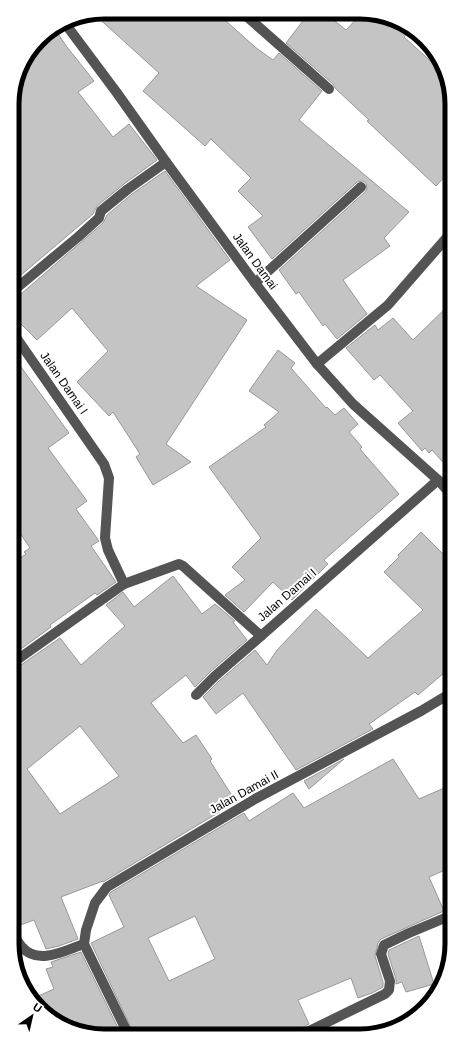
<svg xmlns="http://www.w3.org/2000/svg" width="464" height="1048" font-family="Helvetica,sans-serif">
<rect width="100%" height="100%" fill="#fff"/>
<!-- building -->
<g fill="#c4c4c4" stroke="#989898" fill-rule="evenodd">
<polygon points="104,12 217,13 255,47 273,60 279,53 322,91 299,120 409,212 384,238 390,246 343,280 367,314 337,339 325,324 323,326 299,292 296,294 279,270 365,192 367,189 366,183 363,181 357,182 272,259 248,227 263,216 238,191 251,178 211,139 205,146 143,91 159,73 94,14"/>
<polygon points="309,13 325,13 346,30 361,14 378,14 411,30 404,37 436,66 439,64 449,80 449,172 436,186 367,121 369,120 335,88 333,84 286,43"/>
<polygon points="54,28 67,47 94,81 78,92 113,137 129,124 157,160 124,184 97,206 93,214 21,275 13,265 12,98 22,63 43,35"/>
<polygon points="165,171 230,260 196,286 247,320 166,444 191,462 153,485 136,457 140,454 113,412 109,416 77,382 108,351 72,308 37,340 13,316 13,301 103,223 107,215 132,194"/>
<polygon points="450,304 450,470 432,450 429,453 425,448 422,451 398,423 413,411 380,375 374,380 346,348 375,325 378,330 393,318 413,340"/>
<polygon points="278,350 295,363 291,368 326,408 327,407 335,415 344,408 358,424 349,432 362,447 360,449 399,494 324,560 328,564 292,600 273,582 244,612 225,595 245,580 232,567 261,538 209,467 266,427 264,425 279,412 249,391"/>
<polygon points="13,356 69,433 48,448 87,501 76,509 99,541 91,546 116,582 97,595 95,593 50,625 51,627 14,654 14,562 26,554 24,552 30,548 14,524"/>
<polygon points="421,532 450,561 451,667 418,695 415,692 369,724 373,729 296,770 243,693 216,714 203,697 219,681 255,650 267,665 277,650 316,609 368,658 423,610 384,572 399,557 398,555"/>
<path d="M 173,576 L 202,614 L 215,604 L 235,621 L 233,622 L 247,640 L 211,671 L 195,687 L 186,675 L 151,703 L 183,743 L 196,735 L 212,759 L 210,761 L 236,802 L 103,882 L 103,881 L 61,897 L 78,939 L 59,946 L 46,949 L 34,920 L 15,927 L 14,668 L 18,667 L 60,638 L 81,665 L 125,626 L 106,605 L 123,592 L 134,607 ZM 80,726 L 119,776 L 60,814 L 27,769 Z"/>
<polygon points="344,759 309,789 304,781"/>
<path d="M 393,759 L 419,799 L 451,785 L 452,867 L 429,877 L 444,911 L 381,939 L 378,943 L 375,956 L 383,982 L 383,987 L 372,993 L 358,998 L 351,978 L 298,1000 L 309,1024 L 293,1033 L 134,1034 L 91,943 L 124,927 L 109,895 L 111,892 L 244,813 L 249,821 L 293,793 L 304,808 ZM 195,916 L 215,959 L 169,981 L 148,938 Z"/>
<polygon points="419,936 434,984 406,992 402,982 396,984 396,979 388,954 389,950"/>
<polygon points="81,952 121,1034 86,1034 43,1013 34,998 54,989 46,969 53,967 51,962"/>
</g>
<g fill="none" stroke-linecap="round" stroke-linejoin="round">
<!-- minor -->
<g stroke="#545454" stroke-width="10">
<polyline points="243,13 329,89"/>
<polyline points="64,22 117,93 166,162 255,283 317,364 353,404 438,480 450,493"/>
<polyline points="255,283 361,187"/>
<polyline points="13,291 78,237 99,218 101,211 128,189 166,162"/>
<polyline points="13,333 104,464 109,478 105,538 108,550 124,584"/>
<polyline points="317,364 388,305 449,235"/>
<polyline points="14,662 124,584 179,564 183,566 261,636 438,480"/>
<polyline points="196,695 215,676 261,636"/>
<path d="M 15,937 C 17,940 19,944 22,947 C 38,966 66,950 84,944"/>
<polyline points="84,944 86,930 95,903 107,887 255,799 421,711 451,693"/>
<polyline points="84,944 128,1034"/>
<polyline points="305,1033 385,994 389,990 390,981 381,954 384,945 409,933 452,915"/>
</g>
</g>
<g text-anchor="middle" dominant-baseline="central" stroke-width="4" stroke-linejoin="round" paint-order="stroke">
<!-- street labels -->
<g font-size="12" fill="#000" stroke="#fff">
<text transform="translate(255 261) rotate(54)">Jalan Damai</text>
<text transform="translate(64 383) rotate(55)">Jalan Damai I</text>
<text transform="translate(287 595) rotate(-41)">Jalan Damai I</text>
<text transform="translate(244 792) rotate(-29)">Jalan Damai II</text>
</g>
</g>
<!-- crop -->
<path d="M0 0H464V1048H0ZM104 19H360A85 85 0 0 1 445 104V944A85 85 0 0 1 360 1029H104A85 85 0 0 1 19 944V104A85 85 0 0 1 104 19Z" fill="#fff" fill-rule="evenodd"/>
<path fill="none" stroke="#000" stroke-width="5" d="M104 19H360A85 85 0 0 1 445 104V944A85 85 0 0 1 360 1029H104A85 85 0 0 1 19 944V104A85 85 0 0 1 104 19Z"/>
<!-- north arrow -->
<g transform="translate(32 1016) rotate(34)" stroke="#ffffff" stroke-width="3" paint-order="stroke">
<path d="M0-3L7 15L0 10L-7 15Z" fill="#000000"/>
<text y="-6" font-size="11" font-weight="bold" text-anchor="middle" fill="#000000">U</text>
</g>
</svg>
